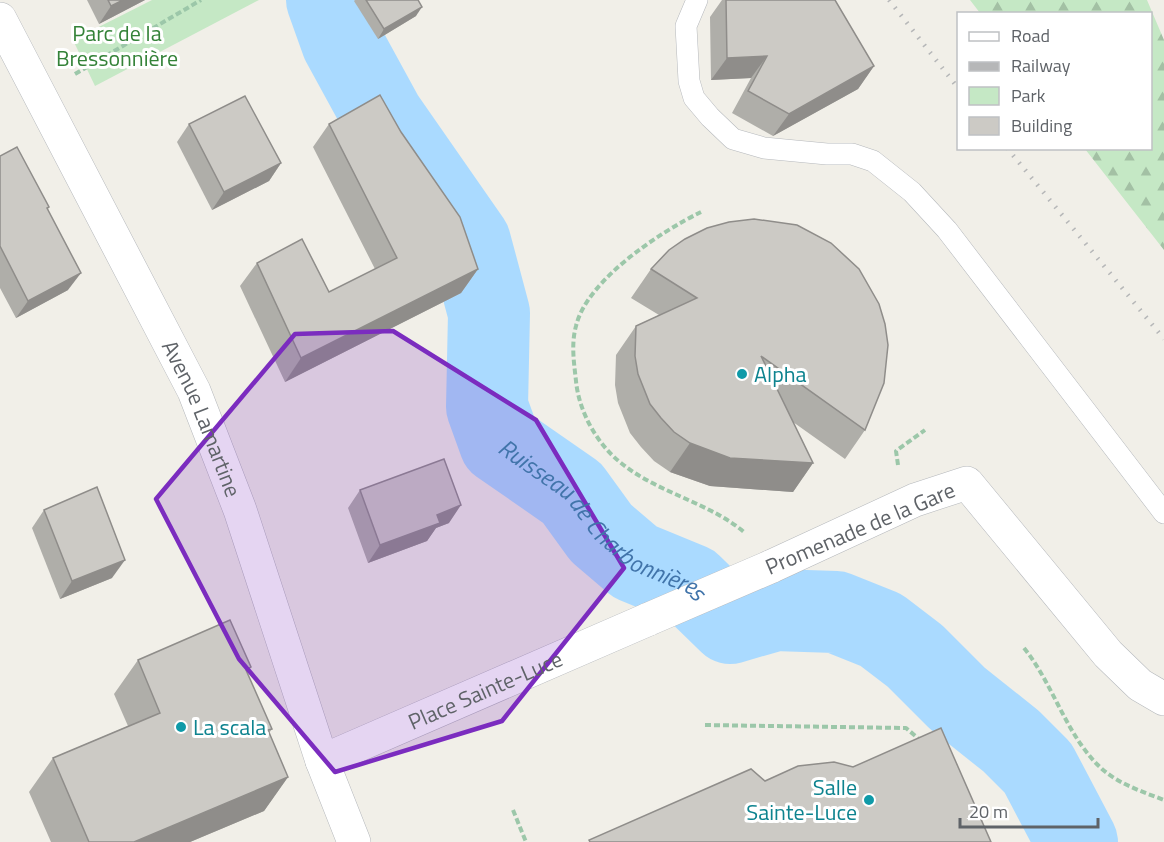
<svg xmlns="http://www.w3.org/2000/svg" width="1164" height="842" font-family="'Titillium Web',sans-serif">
<defs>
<pattern id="forest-firs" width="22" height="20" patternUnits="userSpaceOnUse" patternTransform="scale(1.5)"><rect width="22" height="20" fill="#c5e8c5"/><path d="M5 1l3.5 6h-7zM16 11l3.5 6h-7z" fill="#a3c0a4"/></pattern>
</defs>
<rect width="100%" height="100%" fill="#f1efe8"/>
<!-- forest -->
<polygon fill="url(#forest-firs)" points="970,0 1147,0 1164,40 1164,250 1085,149 1150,148 1150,14 980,13"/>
<!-- park -->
<polygon fill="#c5e8c5" points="152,0 259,0 95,86 73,40"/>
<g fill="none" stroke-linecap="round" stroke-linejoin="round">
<!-- river -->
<path stroke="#aadaff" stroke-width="82" id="s1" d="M 327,0 L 342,42 L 383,117 L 470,242 L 489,313 L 487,407 L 500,443 L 572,493 L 601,533 L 635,562 L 691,585 L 730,623 L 775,610 L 836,612 L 881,630 L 915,656 L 957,698 L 1011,741 L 1038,768 L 1077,842"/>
<defs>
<polyline id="service" points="697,0 686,26 689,81 694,98 710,117 733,139 764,148 827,154 852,154 873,161 912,192 947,230 1164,513"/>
<g id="minor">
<polyline points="770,567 915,500 967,483 1108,654 1140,685 1164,699"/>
<path id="s2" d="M 322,761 L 649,619"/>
</g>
<g id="tertiary">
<path id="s3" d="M 0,19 L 194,391 L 240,510 L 322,761 L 354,842"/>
</g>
</defs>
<!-- service casing -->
<use href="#service" stroke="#b5b8bc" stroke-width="22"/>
<!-- minor casing -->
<use href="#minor" stroke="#b5b8bc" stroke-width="34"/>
<!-- tertiary casing -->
<use href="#tertiary" stroke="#b5b8bc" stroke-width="34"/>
<!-- path -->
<g stroke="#9cc7a9" stroke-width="4" stroke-dasharray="6 3" stroke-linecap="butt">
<polyline points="75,74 201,0"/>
<path d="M 701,212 C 660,232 587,280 576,326 C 571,344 574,363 576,381 C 579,412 597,444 621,463 C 658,493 708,502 744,532"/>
<polyline points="898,465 896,451 925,430"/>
<path d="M 1024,648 C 1054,685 1066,736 1102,769 C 1119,784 1143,792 1164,800"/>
<polyline points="705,725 906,728 920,740"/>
<polyline points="513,810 526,842"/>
</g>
<!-- service -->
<use href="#service" stroke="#fff" stroke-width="21"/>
<!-- minor -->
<use href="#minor" stroke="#fff" stroke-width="33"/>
<!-- tertiary -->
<use href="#tertiary" stroke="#fff" stroke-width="33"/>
<!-- rail -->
<g stroke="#b6b7b8" stroke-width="4.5" stroke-dasharray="1.5 8" stroke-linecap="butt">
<polyline points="889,0 958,88"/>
<polyline points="1007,148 1164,339"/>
</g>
<defs>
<polyline id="minor-bridge" points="649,619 770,567"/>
</defs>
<!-- minor-bridge casing -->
<use href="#minor-bridge" stroke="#b5b8bc" stroke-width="34" stroke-linecap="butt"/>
<!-- minor-bridge -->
<use href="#minor-bridge" stroke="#fff" stroke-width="33"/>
</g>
<!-- wall -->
<g fill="#afaea9">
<polygon points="87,0 145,0 99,24"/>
<polygon points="355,0 418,0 416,16 378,39 354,1"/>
<polygon points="722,0 835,0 874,66 858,89 773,136 732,113 751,78 711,80 710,17"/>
<polygon points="189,124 281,163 269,181 212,210 177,142"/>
<polygon points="329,124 478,269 461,293 285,382 240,286 257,263 329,292 375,269 313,147"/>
<polygon points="0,156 49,207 48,209 68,290 16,318 0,288"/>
<polygon points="669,250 865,430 845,459 793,422 813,463 793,492 710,486 670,472 654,461 641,447 630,433 618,403 615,385 616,355 636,326 659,315 631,298 651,269"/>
<polygon points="360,490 449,523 436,528 427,541 368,563 348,508"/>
<polygon points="44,510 112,578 60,599 32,528"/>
<polygon points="138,660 247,673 272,729 269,733 288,777 264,811 190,842 51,842 29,792 53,758 128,726 114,694"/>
</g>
<!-- shaded-wall -->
<g fill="#8f8d8a">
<polygon points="123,0 145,0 99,24 111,6"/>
<polygon points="422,7 416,16 378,39 384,29"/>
<polygon points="767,56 751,78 711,80 727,58"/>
<polygon points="874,66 858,89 773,136 789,114"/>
<polygon points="281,163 269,181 212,210 224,192"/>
<polygon points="478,269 461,293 285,382 301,358"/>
<polygon points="81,273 68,290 16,318 28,301"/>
<polygon points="690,443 813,463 793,492 710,486 670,472"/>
<polygon points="461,505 449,523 436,528 427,541 368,563 380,545 437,515"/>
<polygon points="125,560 112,578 60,599 72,581"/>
<polygon points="288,777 264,811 190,842 134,842"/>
</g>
<!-- building -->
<g fill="#cccac5" stroke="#8f8d8a" stroke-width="1.5">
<polygon points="108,0 123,0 111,6"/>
<polygon points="366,0 418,0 422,7 384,29"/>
<polygon points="726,0 835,0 874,66 789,114 748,91 767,56 727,58"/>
<polygon points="380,95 401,132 460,217 478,269 301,358 257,263 302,239 329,292 397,258 329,124"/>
<polygon points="245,96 281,163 224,192 189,124"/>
<polygon points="17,147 49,207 47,208 81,273 28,301 0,246 0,156"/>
<polygon points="754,219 797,225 831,243 859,269 879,304 885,324 888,345 884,383 865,430 761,356 813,463 730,458 690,443 674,432 661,418 650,404 638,374 635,356 636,326 697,298 651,269 669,250 685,239 707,228 729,222"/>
<polygon points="444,459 461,505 437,515 440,523 380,545 360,490"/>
<polygon points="97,487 125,560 72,581 44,510"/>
<polygon points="230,620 251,667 246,670 272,729 268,730 288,777 134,842 89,842 53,758 160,713 138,660"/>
<polygon points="941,728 991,842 590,842 589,840 751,769 765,781 798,766 834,762 853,767"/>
</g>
<!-- marked area -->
<path fill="#7b2cbf" fill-opacity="0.2" stroke="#7b2cbf" stroke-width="4.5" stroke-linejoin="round" d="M 393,331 L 536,420 L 624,568 L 502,721 L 335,772 L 239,659 L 156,499 L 295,334 Z"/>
<!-- markers -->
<g fill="#0f9aa8" stroke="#fff" stroke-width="2">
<circle cx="742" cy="374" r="6"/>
<circle cx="181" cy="727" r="6"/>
<circle cx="869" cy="800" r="6"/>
</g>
<g text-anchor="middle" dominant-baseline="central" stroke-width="6" stroke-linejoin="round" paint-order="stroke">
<!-- park labels -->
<g font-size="22" fill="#348238" stroke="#fff">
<text x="117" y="33">Parc de la<tspan x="117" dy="25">Bressonnière</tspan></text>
</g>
<!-- culture labels -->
<g font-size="22" fill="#0d838f" stroke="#fff" text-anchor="start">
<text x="754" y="374">Alpha</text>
<text x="193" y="727">La scala</text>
<text x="857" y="787" text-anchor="end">Salle<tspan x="857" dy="25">Sainte-Luce</tspan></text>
</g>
<!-- street labels -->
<g font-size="22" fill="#5f6368" stroke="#fff">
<text stroke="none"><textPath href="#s3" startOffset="448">Avenue Lamartine</textPath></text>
<text transform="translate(860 528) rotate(-23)">Promenade de la Gare</text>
<text stroke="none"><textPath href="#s2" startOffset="178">Place Sainte-Luce</textPath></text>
</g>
<!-- water labels -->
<g font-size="24" font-style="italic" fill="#4174aa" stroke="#fff">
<text stroke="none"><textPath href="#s1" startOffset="618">Ruisseau de Charbonnières</textPath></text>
</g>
</g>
<!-- legend -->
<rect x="957" y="12" width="195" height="138" fill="#ffffff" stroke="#bfc1c3" stroke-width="1.5"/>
<rect x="969" y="32" width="30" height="9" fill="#ffffff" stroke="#bfc1c3" stroke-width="1.5"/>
<text x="1011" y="42" font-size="18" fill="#5f6368">Road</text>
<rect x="969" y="62" width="30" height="9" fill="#b6b7b8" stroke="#bfc1c3" stroke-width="1.5"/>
<text x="1011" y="72" font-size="18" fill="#5f6368">Railway</text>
<rect x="969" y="87" width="30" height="18" fill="#c5e8c5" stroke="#bfc1c3" stroke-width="1.5"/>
<text x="1011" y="102" font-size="18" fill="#5f6368">Park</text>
<rect x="969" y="117" width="30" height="18" fill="#cccac5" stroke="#bfc1c3" stroke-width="1.5"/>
<text x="1011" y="132" font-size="18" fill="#5f6368">Building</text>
<!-- scale -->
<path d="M960 818v9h138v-9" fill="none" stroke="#5f6368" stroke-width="3"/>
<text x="969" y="818" font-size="18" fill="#5f6368" stroke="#ffffff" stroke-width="4.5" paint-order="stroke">20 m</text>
</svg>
